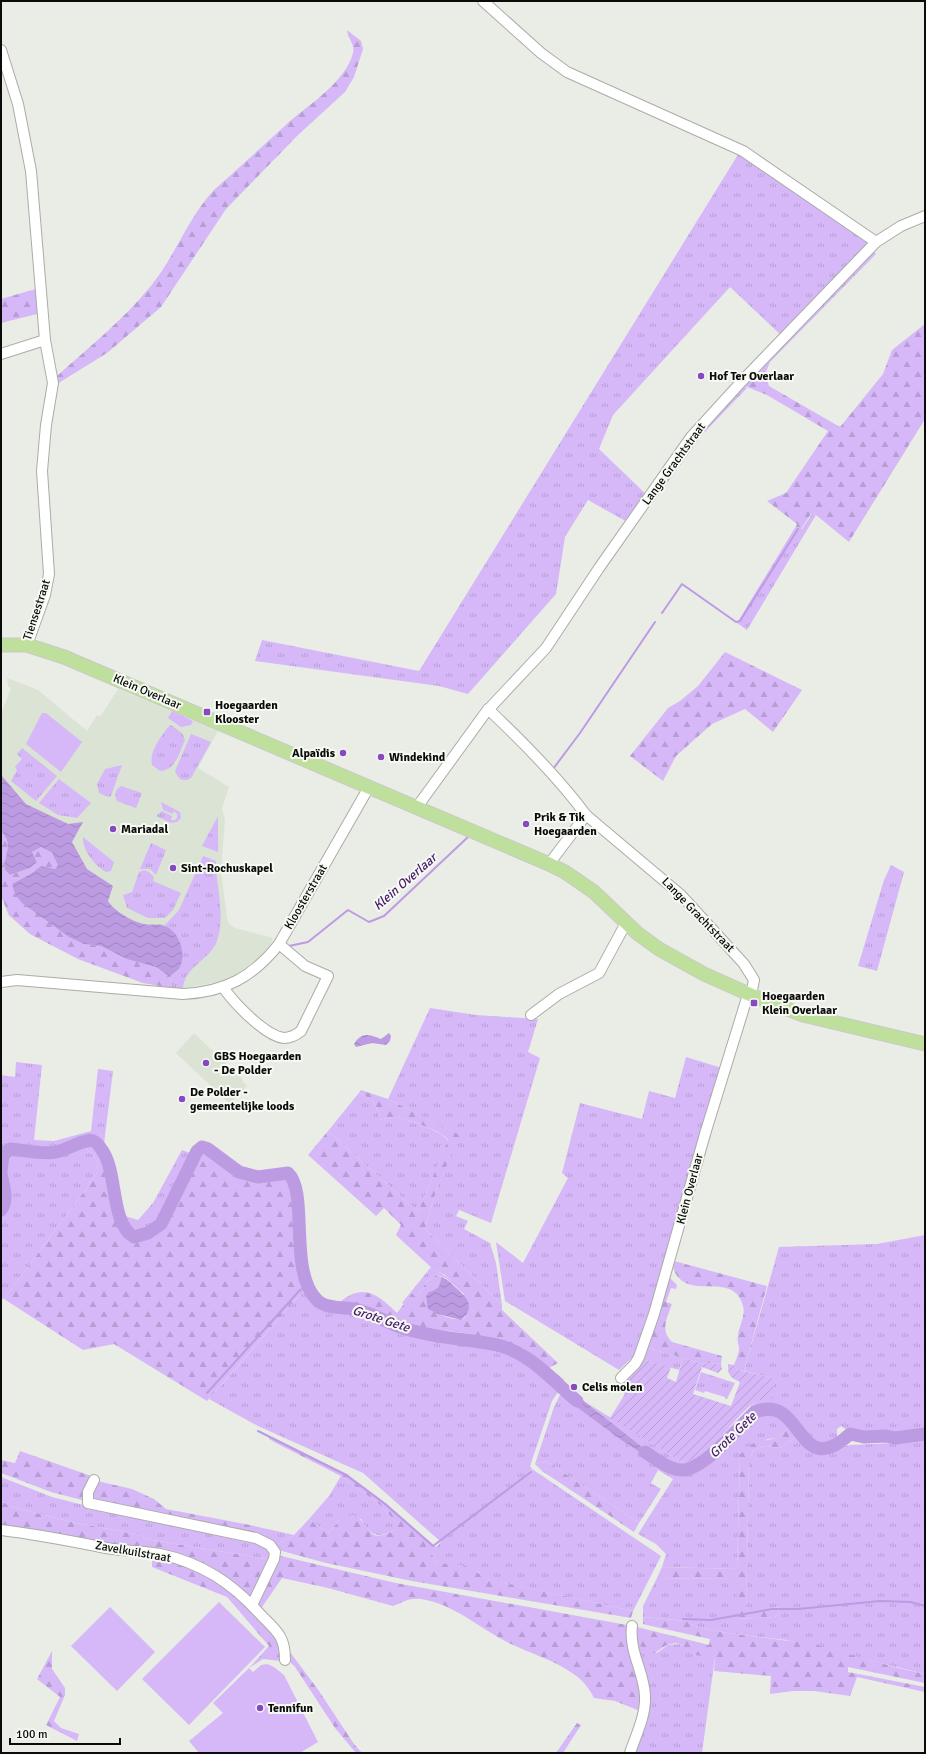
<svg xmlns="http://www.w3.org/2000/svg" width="926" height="1754" font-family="Signika,sans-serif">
<defs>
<pattern id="grass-tufts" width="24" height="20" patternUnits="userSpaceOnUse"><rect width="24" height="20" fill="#d6b8f8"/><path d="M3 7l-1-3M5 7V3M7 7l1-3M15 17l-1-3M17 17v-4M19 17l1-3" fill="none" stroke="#b69dd3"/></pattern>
<pattern id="forest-firs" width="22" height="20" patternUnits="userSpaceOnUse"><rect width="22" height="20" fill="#d6b8f8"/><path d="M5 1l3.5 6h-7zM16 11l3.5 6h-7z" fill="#b69dd3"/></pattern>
<pattern id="garden-furrows" width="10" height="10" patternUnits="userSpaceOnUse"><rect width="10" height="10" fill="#d6b8f8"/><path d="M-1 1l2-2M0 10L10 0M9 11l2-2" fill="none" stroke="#b69dd3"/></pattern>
<pattern id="water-waves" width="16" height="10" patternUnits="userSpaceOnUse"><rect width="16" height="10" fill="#bd9be2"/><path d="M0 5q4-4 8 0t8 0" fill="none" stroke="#a184c1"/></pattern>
</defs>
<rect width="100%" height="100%" fill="#e9ede6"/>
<!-- built -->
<g fill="#dbe3d5">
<polygon points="7,678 38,690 87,731 97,715 100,717 118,689 218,731 198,768 229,787 222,808 225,820 221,870 227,918 229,924 235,928 273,938 270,945 257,960 240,972 222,981 186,988 157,986 156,984 143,983 78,959 30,934 8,915 1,896 1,713 11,689 8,686"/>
<polygon points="194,1033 243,1080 242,1081 247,1086 230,1104 176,1053"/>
</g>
<!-- grass -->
<g fill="url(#grass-tufts)">
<polygon points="739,153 868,241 869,244 782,336 730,287 613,415 599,449 648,496 629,523 588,500 565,537 556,594 468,694 439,686 255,661 262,640 419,671"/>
<polygon points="873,251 876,254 770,362 766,360"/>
<polygon points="742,385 747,388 702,435 652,504 651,501 687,449"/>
<polygon points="812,514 816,515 747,630 737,623 796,526 802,529"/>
<polygon points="172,711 193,721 191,725 181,727 168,718"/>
<path d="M 171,725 L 182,733 L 185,740 C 179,753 176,770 160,771 L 152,765 C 149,751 160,739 167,728 Z"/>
<path d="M 191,734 L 211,742 L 191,778 C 183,783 178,779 175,771 Z"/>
<polygon points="22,748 57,776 36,801 11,781 17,770 15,767 22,759 17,754"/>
<polygon points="122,765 111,796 108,797 99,793 97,784 105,769"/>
<polygon points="59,779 91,803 77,818 58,815 39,803"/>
<path d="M 121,786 L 142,793 L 136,808 L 117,801 C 114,794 115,790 121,786 Z"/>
<polygon points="161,802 180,812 181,818 177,822 171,823 156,816 162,811 172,816 171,820 175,820 177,818 177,814 174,811 173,814 163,810"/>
<polygon points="218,816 218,852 202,846"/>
<path d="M 83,837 L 114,862 L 111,871 L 106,872 C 95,866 82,850 83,837 Z"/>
<polygon points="151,843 166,850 156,875 150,869 140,869"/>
<path d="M 203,856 L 216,861 C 216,888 226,915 217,941 C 210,960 185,966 183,988 L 172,988 L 170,977 L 179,970 L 165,925 L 179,910 Z"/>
<polygon points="891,865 904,872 877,971 858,966 884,880"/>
<polygon points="144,870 149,872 154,877 153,881 181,893 173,910 165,918 148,918 127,908 123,895 132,892 139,872"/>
<polygon points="430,1008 476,1015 538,1019 528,1052 540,1058 491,1223 459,1210 456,1216 468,1221 464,1229 490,1243 496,1263 502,1305 425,1229 437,1188 459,1135 388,1099"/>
<polygon points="686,1057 722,1068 672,1246 635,1355 619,1370 505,1301 496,1242 523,1263 568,1178 562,1173 580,1103 642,1119 649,1091 675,1098"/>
<polygon points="16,1062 42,1065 34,1140 54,1141 91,1131 98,1069 113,1071 104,1144 90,1136 59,1149 10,1145 1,1150 1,1075 15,1077"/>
<path d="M 358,1094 C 375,1098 375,1103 380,1119 C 385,1120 390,1117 395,1117 C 406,1118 444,1132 448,1141 L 418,1212 L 328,1131 Z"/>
<path d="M 84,1145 L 88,1145 L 87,1150 C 96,1154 98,1161 98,1171 L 86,1189 L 4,1299 L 1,1297 L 1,1214 L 6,1210 L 8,1205 L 4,1170 L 5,1158 L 11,1152 L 15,1151 L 55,1156 Z"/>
<path d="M 182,1150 L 190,1153 L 159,1216 L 152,1226 L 143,1233 C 132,1232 129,1226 125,1216 L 138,1220 L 153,1203 Z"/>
<path d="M 925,1235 L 925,1430 C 906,1433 855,1439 841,1426 L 837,1429 L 837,1440 L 821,1444 L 812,1443 C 802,1432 796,1419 785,1410 C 778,1404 761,1403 753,1409 C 732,1424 710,1467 681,1467 C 657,1466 605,1416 584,1401 L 683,1463 L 707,1451 L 756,1401 L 774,1378 L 744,1371 L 779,1247 L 877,1244 Z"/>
<path d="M 431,1267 C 442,1275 481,1294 472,1312 C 470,1315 467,1317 465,1319 L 461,1320 L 465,1317 L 464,1294 L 446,1278 L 437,1275 L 427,1281 L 418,1295 L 415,1296 L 412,1293 L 404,1304 L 402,1303 Z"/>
<polygon points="305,1289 314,1303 327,1308 368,1316 388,1326 411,1335 468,1342 508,1351 531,1364 560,1389 552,1401 530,1466 532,1469 661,1556 633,1611 485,1579 478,1572 435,1562 432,1554 434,1549 441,1542 363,1473 258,1426 209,1399"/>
<polygon points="645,1347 683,1358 679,1370 641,1359"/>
<polygon points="701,1372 735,1383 727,1399 725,1399 725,1397 705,1391 704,1393 695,1390"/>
<path d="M 562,1391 L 569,1397 L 570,1401 L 621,1440 L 659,1465 L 676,1474 L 689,1472 L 705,1466 L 758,1412 C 773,1408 782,1415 791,1426 L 776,1438 L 768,1439 L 740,1455 L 737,1569 L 662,1567 L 666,1554 L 656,1544 L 638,1534 L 673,1479 L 658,1470 L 651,1483 L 661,1489 L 639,1523 L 546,1461 L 535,1464 L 554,1407 Z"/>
<polygon points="797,1436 804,1447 815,1452 823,1452 850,1445 895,1443 923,1437 925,1438 925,1674 786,1640 727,1633 694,1626 686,1621 643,1617 643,1606 657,1578 737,1579 737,1619 774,1617 778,1615 780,1607 746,1612 749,1461 753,1451 764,1446 780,1448"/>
<path d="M 341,1476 L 379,1504 L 396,1522 L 396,1529 C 378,1539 371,1537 361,1519 L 341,1519 L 328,1533 L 309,1519 L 329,1496 Z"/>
<polygon points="1,1477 52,1497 87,1506 258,1541 272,1553 268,1562 266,1559 146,1539 141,1535 76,1523 12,1507 1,1501"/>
<polygon points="250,1525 294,1535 278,1544 277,1548 250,1533"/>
<polygon points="634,1638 657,1653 668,1645 679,1644 686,1647 693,1654 715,1657 702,1753 633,1753 642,1724"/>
</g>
<!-- forest -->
<g fill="url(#forest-firs)">
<path d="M 347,30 L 361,41 L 363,49 L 354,77 L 345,92 L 298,135 L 226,209 L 161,307 L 107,353 L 57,384 L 57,376 C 88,348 123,320 150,287 C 175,257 187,219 214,190 C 239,168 264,145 289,122 C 310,104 346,81 353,53 C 355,44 348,39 347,30 Z"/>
<polygon points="39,288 41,313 1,323 1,299"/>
<polygon points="925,324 925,419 849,542 816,515 811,514 801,529 796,526 797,524 767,501 786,493 828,431 767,395 742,385 766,360 770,362 765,374 769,386 840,427 883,374 892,350"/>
<polygon points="725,652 802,690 773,732 745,709 712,724 676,756 663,781 630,756 668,708 680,701 698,686"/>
<path d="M 1,831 C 15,847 3,852 5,870 L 10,875 L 30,868 L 37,862 L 32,852 L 41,847 C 50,852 55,854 58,865 L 55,870 L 41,866 L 32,873 L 12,884 L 22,903 L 84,944 L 101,946 L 146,963 L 156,967 L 170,977 L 172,988 L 143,983 L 78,959 L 30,934 L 9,915 L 1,896 Z"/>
<path d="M 361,1090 L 388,1099 L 460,1135 L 437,1188 L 425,1229 L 502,1305 L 502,1310 L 558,1363 L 549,1368 L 523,1348 L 471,1334 L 407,1326 L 376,1310 L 339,1303 C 362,1282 378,1294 397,1313 L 412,1293 L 415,1296 L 418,1295 L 427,1281 L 437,1275 L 441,1277 C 440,1288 436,1291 426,1296 C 429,1313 450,1321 465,1319 L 472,1312 L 473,1305 L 463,1290 L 445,1275 L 433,1269 L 399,1238 L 396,1235 L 401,1225 L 384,1208 L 376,1216 L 308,1155 L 328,1131 L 418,1212 L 448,1140 C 444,1132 406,1118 395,1117 C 389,1117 385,1120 380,1119 C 375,1103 375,1098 358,1094 Z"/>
<path d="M 88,1145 L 95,1146 L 101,1153 L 118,1225 C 129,1246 147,1243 162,1228 L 198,1156 L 207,1154 L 239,1178 L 255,1180 L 289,1179 C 294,1217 294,1251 305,1289 L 207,1401 L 114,1344 L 83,1350 L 4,1299 L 1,1299 L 1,1297 L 4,1299 L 86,1189 L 98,1171 C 98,1161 96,1154 87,1150 Z"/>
<path d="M 674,1261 L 767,1286 L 744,1371 L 738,1370 L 734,1365 C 736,1360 739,1353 739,1348 C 738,1343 737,1340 738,1336 C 739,1326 746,1315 743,1306 C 734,1272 696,1298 678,1277 C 674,1272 672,1267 674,1261 Z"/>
<path d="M 669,1277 L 677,1285 L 676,1289 L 671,1288 L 666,1302 L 672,1304 C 667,1318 660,1330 672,1342 L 722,1356 L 721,1364 L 700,1363 L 645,1347 Z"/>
<polygon points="791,1426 797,1436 780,1448 764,1446 753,1451 749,1462 746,1611 780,1607 778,1615 774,1617 737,1619 736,1579 657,1578 662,1567 737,1569 740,1455 745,1448 754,1443 776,1438"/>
<path d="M 269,1436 L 347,1474 L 386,1503 L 436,1547 L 432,1554 L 435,1562 C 459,1567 464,1560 486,1579 L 633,1611 L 631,1618 L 412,1581 L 326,1563 L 282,1551 L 277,1548 L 278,1544 L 294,1535 L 309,1519 L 328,1533 L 341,1519 L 353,1515 C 373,1524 365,1547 396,1529 L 396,1522 L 379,1504 L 341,1476 L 276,1443 L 269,1439 Z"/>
<polygon points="20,1451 94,1477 85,1499 82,1500 51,1492 1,1473 1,1460 15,1463"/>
<polygon points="546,1461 639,1523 634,1532 542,1471 535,1464"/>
<polygon points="97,1481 132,1489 154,1499 166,1509 250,1525 250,1533 93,1502 91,1492"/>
<polygon points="1,1501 12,1507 76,1523 141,1535 146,1539 266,1559 268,1562 253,1596 250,1597 202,1567 1,1528"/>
<polygon points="152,1556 168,1559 225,1583 279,1639 281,1661 263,1659 249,1668 269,1646 227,1597 152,1567"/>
<path d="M 281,1556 L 396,1583 L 627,1625 C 622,1652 638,1658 641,1679 C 643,1689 641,1701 640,1711 L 615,1701 L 594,1698 C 589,1688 582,1679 572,1673 C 554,1660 532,1654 511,1644 C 481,1630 455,1604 421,1599 C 407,1598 405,1602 393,1606 L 328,1588 L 282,1578 L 260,1610 L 256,1602 L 278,1558 Z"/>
<path d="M 643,1617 L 686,1621 L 694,1626 L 727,1633 L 813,1644 L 898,1668 L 925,1674 L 925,1683 L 848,1667 L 848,1672 L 925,1687 L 925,1692 L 857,1677 L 850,1696 L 814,1691 L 793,1691 L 770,1694 L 771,1676 L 714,1671 L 715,1657 C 709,1656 699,1657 693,1654 C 685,1649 682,1641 671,1644 C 663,1645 659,1652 651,1654 L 635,1642 L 637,1627 L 709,1645 L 710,1639 L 651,1626 L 643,1624 Z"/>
<polygon points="287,1648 319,1691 354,1744 362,1753 356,1753 335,1728 295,1667 289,1660"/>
<polygon points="52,1651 52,1669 65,1688 65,1695 54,1721 61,1728 79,1734 77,1741 46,1725 60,1697 37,1679"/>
<polygon points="577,1723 581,1725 563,1753 556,1753"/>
</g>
<!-- garden -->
<path fill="url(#garden-furrows)" d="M 683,1358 L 700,1363 L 721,1364 L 722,1369 L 718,1373 L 702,1367 L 693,1394 L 731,1406 L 740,1382 C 730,1377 728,1376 728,1364 L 734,1365 L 738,1370 L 774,1378 L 773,1398 C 767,1399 759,1399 755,1402 C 730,1420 715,1455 683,1463 L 610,1418 L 625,1394 L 619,1390 L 641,1359 L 671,1367 L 667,1378 L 676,1382 Z"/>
<!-- pitch -->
<g fill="#d6b8f8">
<polygon points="42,713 46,713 82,742 61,772 26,744"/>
<polygon points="219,1602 265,1647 189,1725 142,1679"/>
<polygon points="110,1607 155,1652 117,1691 71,1646"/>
<polygon points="267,1664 274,1667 284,1675 318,1742 300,1753 199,1753 189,1741 223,1713 213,1703 249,1668 253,1672 261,1665"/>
</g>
<!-- water -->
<g fill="url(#water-waves)">
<path d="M 2,776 L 26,804 L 68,824 L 83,822 L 72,842 L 87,869 L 113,886 L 108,901 C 114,911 133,922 144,924 C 150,926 159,923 165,926 C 180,932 187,955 179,969 C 177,972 172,974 170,977 L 156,967 L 127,959 L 101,946 L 84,944 L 69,937 L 22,903 L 15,894 L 12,884 L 32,873 L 41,866 L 55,869 L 58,865 L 52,853 L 41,847 L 32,852 L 37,862 L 30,868 L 10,875 L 5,870 C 3,852 15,847 1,831 Z"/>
<path d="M 389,1033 L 391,1036 L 390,1041 L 386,1045 L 372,1043 L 356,1047 L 354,1044 C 362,1031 370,1035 381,1039 Z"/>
<path d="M 441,1277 C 446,1278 450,1282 454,1286 C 466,1296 477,1307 461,1320 L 438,1314 L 428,1309 L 426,1296 L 429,1292 C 438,1290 440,1286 441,1277 Z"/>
<polygon points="538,1358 564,1380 562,1382 563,1384 560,1389 531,1364"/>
<polygon points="565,1386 642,1447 660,1458 659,1465 621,1440 569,1401 569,1397 562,1391"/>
</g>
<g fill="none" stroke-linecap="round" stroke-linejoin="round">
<!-- stream -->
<g stroke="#bd9be2" stroke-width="2">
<polyline points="662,613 682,584 736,622 740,621 798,529"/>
<polyline points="553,769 580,733 655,622"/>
<polyline points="289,946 308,942 348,910 369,922 384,916 468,837"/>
<polyline points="207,1393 300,1290 309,1285"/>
<polyline points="258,1431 346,1475 385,1504 433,1546 531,1472"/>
<polyline points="683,1619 711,1620 772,1609 798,1609 880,1601 911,1602 925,1606"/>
</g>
<!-- river -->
<g stroke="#bd9be2" stroke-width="13">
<path d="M 1,1171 L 3,1155 L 10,1149 C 23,1150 45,1155 56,1152 C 67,1150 77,1142 88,1141 C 94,1139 99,1145 102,1150 C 118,1172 110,1223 134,1237 L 148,1233 L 161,1224 L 197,1151 L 202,1147 L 208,1149 L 239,1172 L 258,1177 L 288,1173 C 309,1192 288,1272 317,1300 C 325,1309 344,1307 355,1309 C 371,1313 385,1321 400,1327 C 410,1331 422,1333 432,1335 C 455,1340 479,1340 501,1346 C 534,1356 551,1380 577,1401"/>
<path d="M 1,1174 C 3,1185 9,1200 1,1210"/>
<path d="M 645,1452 C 656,1459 668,1469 681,1470 C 702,1472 740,1426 755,1412 C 804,1392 796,1483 850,1434 L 864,1437 L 886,1436 L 895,1438 L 925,1434"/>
</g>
<defs>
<g id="minor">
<polyline points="483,1 541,53 567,72 743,151 876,242"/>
<polyline points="1,50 18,104 31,171 45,340 53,383 46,425 42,471 49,574 45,595 27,645"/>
<polyline points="1,354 45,340"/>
<path d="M 488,709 C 523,742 558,777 586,815 L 549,864"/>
<polyline points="417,807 486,712 546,648 599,568 691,437 742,381 876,242 901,226 925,216"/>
<polyline points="586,815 681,895 744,964 754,980 751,995 746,1001 705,1134 654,1314 639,1357 635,1364 621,1378"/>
<path d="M 1,982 L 17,980 L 183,994 C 225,992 253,977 279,944 L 369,787"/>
<path d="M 223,987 C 233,1002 265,1036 284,1038 C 290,1038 296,1035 301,1031 L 328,976 L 305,966 L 279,944"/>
<polyline points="531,1015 559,994 599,973 626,923"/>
<polyline points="94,1480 88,1492 88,1503 256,1538 270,1545 275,1552 274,1559 252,1605"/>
<path d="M 1,1530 C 36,1534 71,1541 106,1548 C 124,1551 142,1551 160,1554 C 202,1563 232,1583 260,1614 C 276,1631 285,1635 285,1660"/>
<path d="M 630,1753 C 636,1735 646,1715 645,1696 C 644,1671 629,1653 632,1626"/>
</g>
<polyline id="major" points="1,645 27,645 64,657 549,864 565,872 594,892 637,933 659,949 704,974 751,995 803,1015 925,1044"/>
</defs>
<!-- minor casing -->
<use href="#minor" stroke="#a9ada6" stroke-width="12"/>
<!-- major casing -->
<use href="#major" stroke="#c9cac9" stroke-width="15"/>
<!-- minor -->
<use href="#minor" stroke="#fff" stroke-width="10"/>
<!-- major -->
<use href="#major" stroke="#bfe09c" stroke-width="13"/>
</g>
<!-- markers -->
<g fill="#8749bf" stroke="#f6faf3" stroke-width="1.5">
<circle cx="701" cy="376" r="4"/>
<rect x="203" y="708" width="8" height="8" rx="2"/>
<circle cx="343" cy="753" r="4"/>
<circle cx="381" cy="757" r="4"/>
<circle cx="526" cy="824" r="4"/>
<circle cx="113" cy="829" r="4"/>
<circle cx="173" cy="868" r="4"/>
<rect x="750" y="999" width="8" height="8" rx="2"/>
<circle cx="206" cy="1063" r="4"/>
<circle cx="182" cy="1099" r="4"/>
<circle cx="574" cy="1387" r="4"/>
<circle cx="260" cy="1708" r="4"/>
</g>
<g text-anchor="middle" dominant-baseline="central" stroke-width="4" stroke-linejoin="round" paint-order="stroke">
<!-- poi labels -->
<g font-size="12" font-weight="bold" fill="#0b0c0a" stroke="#f6faf3" text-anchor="start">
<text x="709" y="376">Hof Ter Overlaar</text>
<text x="215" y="705">Hoegaarden<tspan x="215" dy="14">Klooster</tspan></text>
<text x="335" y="753" text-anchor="end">Alpaïdis</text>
<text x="389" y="757">Windekind</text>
<text x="534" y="817">Prik &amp; Tik<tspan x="534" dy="14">Hoegaarden</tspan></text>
<text x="121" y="829">Mariadal</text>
<text x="181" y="868">Sint-Rochuskapel</text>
<text x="762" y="996">Hoegaarden<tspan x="762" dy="14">Klein Overlaar</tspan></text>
<text x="214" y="1056">GBS Hoegaarden<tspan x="214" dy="14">- De Polder</tspan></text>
<text x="190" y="1092">De Polder -<tspan x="190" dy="14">gemeentelijke loods</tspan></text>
<text x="582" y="1387">Celis molen</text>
<text x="268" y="1708">Tennifun</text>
</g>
<!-- street labels -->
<g font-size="12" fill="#0b0c0a" stroke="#f6faf3">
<text transform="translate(674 464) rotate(-54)">Lange Grachtstraat</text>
<text transform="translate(37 610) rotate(-72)">Tiensestraat</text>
<text transform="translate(147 692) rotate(23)">Klein Overlaar</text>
<text transform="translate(306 897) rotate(-60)">Kloosterstraat</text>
<text transform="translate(698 915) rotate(46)">Lange Grachtstraat</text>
<text transform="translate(690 1189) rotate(-75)">Klein Overlaar</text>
<text transform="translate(133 1552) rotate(10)">Zavelkuilstraat</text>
</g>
<!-- water labels -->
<g font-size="13" font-style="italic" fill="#481a6d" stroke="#f6faf3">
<text transform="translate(405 882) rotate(-41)">Klein Overlaar</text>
<text transform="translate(381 1319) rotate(18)">Grote Gete</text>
<text transform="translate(733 1435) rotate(-44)">Grote Gete</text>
</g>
</g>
<!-- border -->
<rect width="926" height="1754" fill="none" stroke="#0b0c0a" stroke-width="4"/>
<!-- scale -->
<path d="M10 1738v6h110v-6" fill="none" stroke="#0b0c0a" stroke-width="2"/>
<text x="16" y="1738" font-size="12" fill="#0b0c0a" stroke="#f6faf3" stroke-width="3" paint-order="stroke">100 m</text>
</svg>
